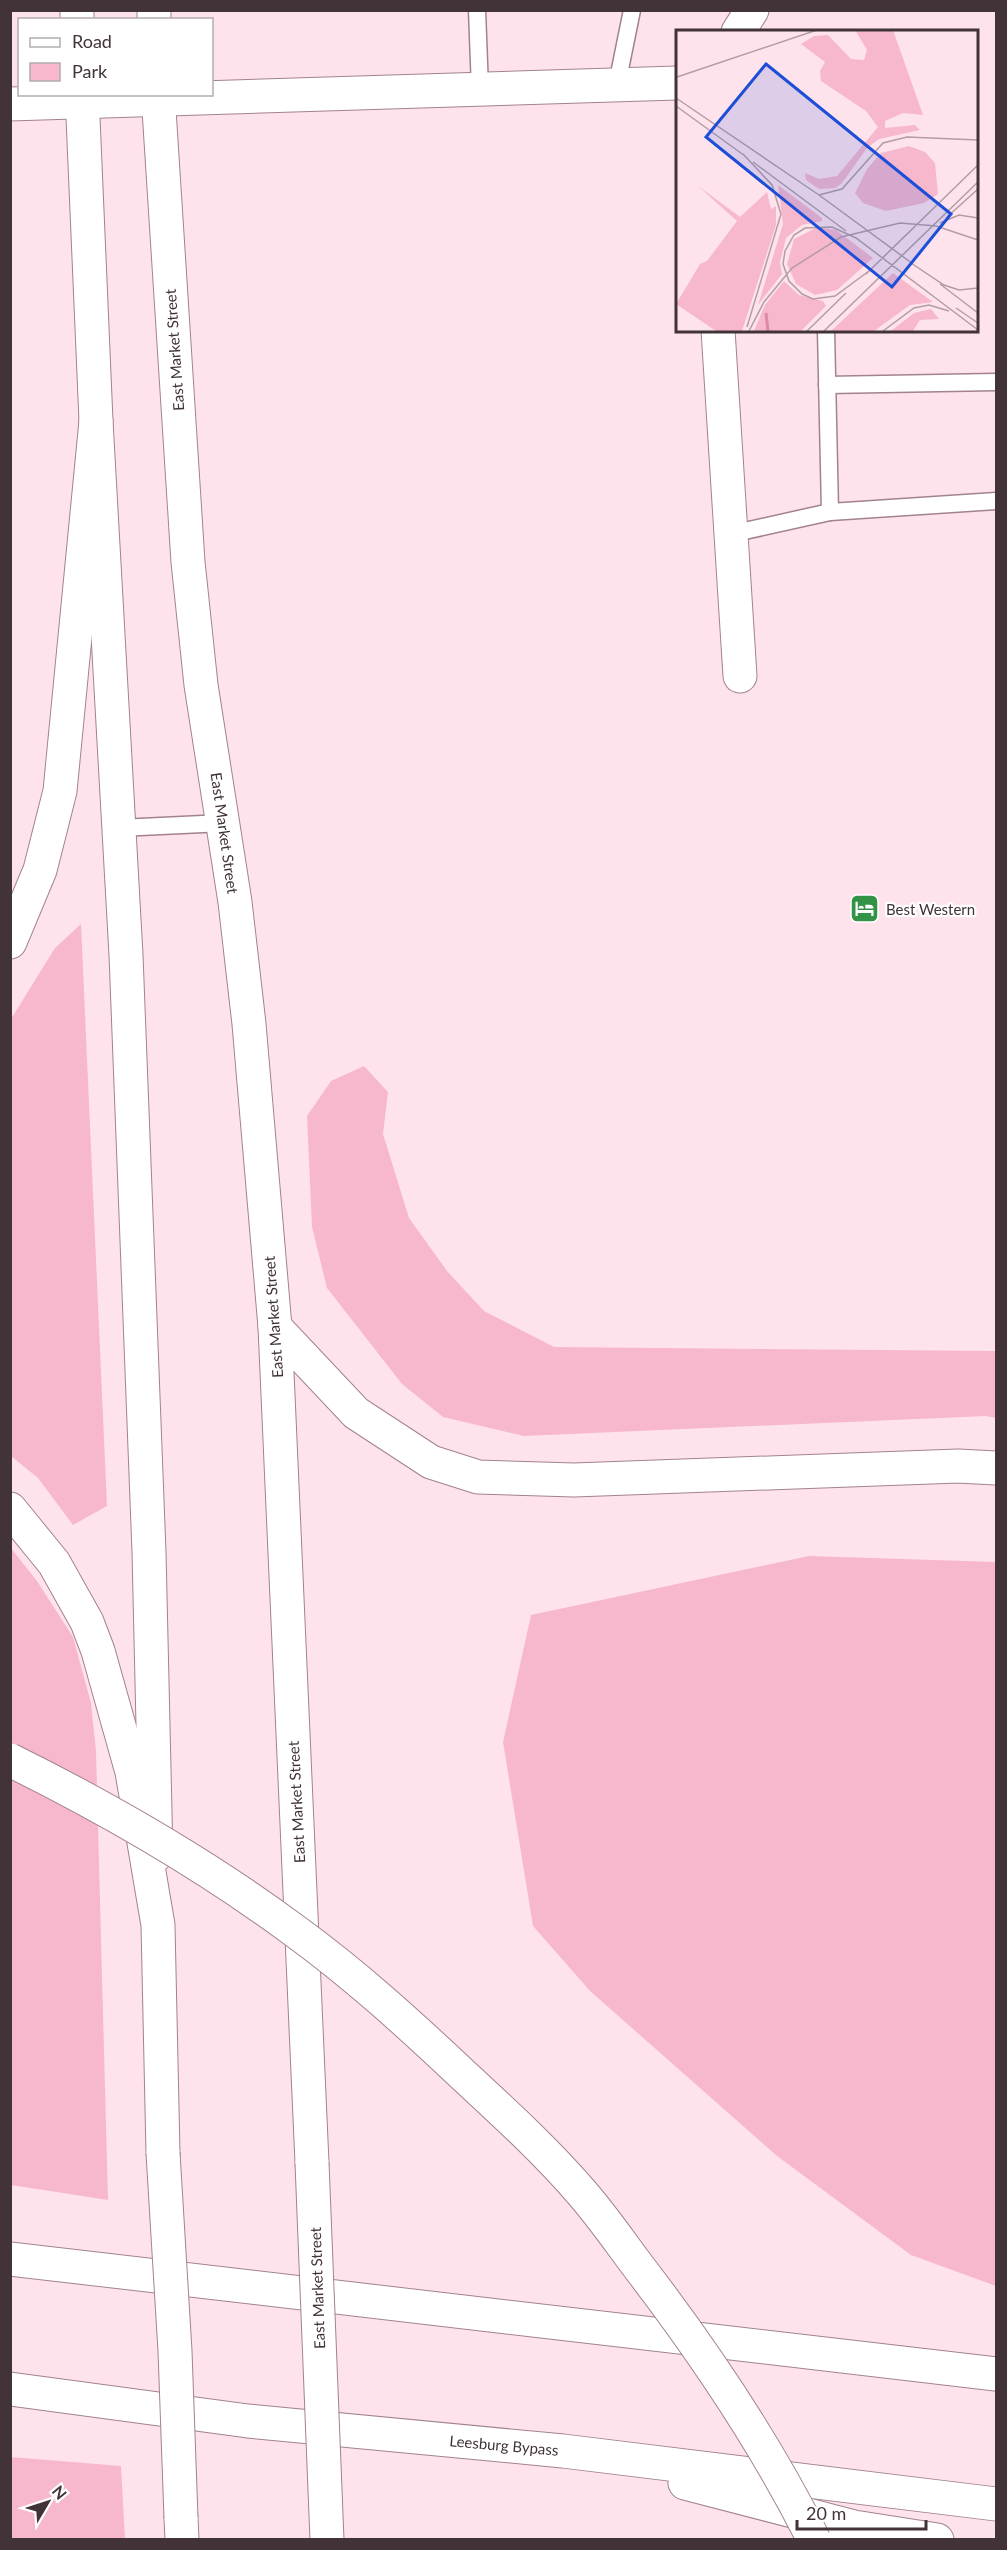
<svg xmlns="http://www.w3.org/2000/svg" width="1007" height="2550" font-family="Lato,sans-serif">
<rect width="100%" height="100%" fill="#ffe3ec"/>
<!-- green -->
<g fill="#f7b8cd">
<polygon points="81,924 107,1506 73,1525 38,1478 11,1456 11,1019 55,948"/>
<polygon points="364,1066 388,1092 383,1134 409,1218 447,1271 484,1311 554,1347 996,1351 996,1418 986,1416 524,1436 443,1417 402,1384 327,1288 312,1227 307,1116 331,1081"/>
<polygon points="10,1547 37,1581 73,1637 91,1703 96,1751 108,2200 11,2185"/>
<polygon points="809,1556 996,1562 996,2286 911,2255 777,2156 590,1991 533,1926 503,1742 531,1615"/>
<polygon points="10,2457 121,2466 125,2539 11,2539"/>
</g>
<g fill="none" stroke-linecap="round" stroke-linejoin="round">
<defs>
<g id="service">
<polyline points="477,10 480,89"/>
<polyline points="617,84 632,10"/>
<polyline points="827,385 996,382"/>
<polyline points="830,512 996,501"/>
<polyline points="731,534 830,512 826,330"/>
<polyline points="119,828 224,823"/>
</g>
<g id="minor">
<polyline points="738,32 752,10"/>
<polyline points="10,104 677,83"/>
<polyline points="718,330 740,676"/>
</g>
<g id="primary">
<polyline points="77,10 77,20"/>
<polyline points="154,10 154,20"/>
<polyline points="82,94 96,421 126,955 149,1552 156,1855"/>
<polyline points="158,94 188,562 201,685 235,902 249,1024 275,1327 312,2163"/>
</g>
<g id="motorway">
<polyline points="10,942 40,870 60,791 96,421"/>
<polyline points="275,1327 356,1413 431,1462 478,1477 574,1480 958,1466 996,1468"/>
<polyline points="10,1509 54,1563 87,1622 98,1651 132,1772 158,1925 163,2153"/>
<polyline points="10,2259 996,2374"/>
<polyline points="10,2389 248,2421 563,2451 996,2504"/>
<polyline points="685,2483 854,2527 937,2540"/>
<polyline points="181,2518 182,2540"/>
</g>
</defs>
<!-- service casing -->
<use href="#service" stroke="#a2838c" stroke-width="19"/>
<!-- minor casing -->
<use href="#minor" stroke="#a2838c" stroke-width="35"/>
<!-- primary casing -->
<use href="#primary" stroke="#a2838c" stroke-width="35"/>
<!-- motorway casing -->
<use href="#motorway" stroke="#a2838c" stroke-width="35"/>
<!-- service -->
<use href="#service" stroke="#fff" stroke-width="16"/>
<!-- minor -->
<use href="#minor" stroke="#fff" stroke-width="33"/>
<!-- primary -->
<use href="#primary" stroke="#fff" stroke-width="33"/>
<!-- motorway -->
<use href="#motorway" stroke="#fff" stroke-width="33"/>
<defs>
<polyline id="primary-bridge" points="312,2163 327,2540"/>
<g id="motorway-bridge">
<path d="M 10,1760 C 109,1809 206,1865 295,1931 C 354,1974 407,2022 460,2072 C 502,2111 545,2150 582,2193 C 603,2217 622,2245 641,2270 C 706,2355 766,2444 814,2540"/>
<polyline points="163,2153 175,2351 181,2518"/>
</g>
</defs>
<!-- primary-bridge casing -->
<use href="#primary-bridge" stroke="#a2838c" stroke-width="35" stroke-linecap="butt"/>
<!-- motorway-bridge casing -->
<use href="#motorway-bridge" stroke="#a2838c" stroke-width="35" stroke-linecap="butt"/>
<!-- primary-bridge -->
<use href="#primary-bridge" stroke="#fff" stroke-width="33"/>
<!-- motorway-bridge -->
<use href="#motorway-bridge" stroke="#fff" stroke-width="33"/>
</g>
<!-- icons -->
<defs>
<symbol id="hotel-square" viewBox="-11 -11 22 22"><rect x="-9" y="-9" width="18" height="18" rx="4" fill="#329346" stroke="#fff"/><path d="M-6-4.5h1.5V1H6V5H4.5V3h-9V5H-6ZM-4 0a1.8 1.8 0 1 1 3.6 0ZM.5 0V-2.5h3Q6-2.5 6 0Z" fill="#fff"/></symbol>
</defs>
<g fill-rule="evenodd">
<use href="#hotel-square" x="848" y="892" width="33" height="33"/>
</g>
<g text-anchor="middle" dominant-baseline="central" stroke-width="4.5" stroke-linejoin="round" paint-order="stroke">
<!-- street labels -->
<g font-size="15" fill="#413337" stroke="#fff">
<text transform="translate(174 350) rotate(-94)">East Market Street</text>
<text transform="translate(225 833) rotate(82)">East Market Street</text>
<text transform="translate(273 1317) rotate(-94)">East Market Street</text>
<text transform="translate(296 1802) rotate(-93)">East Market Street</text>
<text transform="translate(317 2288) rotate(-92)">East Market Street</text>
<text transform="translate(504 2445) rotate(5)">Leesburg Bypass</text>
</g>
<!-- poi labels -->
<g font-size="15" fill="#413337" stroke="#fff" text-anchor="start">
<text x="886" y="909">Best Western</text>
</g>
</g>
<!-- overview -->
<g transform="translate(676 30)">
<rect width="302" height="302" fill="#ffe3ec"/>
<path d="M 179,0 L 217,0 L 247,85 L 227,83 L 209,91 L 209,98 L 239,95 L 244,100 L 203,109 L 191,118 L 166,153 L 159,158 L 143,159 L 130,150 L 129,143 L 143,149 L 161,146 L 202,97 L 190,81 L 145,51 L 144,41 L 149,32 L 125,14 L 138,6 L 152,5 L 175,29 L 188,30 L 191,20 ZM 233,116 L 249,122 L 259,133 L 262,164 L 248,173 L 210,181 L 187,173 L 179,163 L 191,139 L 205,123 ZM 102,155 L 146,188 L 146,191 L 126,195 L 110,208 L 104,232 L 106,244 L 82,275 L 107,194 ZM 22,156 L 64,187 L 91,162 L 95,179 L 100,176 L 100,195 L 66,301 L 40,301 L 0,274 L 24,234 L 31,231 L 61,191 ZM 142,197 L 160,200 L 197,228 L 161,260 L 139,265 L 120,254 L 111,234 L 118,209 ZM 217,243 L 257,272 L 234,275 L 198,301 L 155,301 ZM 108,251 L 123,265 L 147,271 L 150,276 L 125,301 L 78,301 L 89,275 ZM 255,279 L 263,289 L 244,290 L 237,301 L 215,301 L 238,283 Z" fill="#f7b8cd"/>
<path fill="none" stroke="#de89a7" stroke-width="3" d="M 90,283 L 92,301"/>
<path fill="none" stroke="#b39da4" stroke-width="1.5" d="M 1,47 L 141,0M 0,68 L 143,165 L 237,234M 0,76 L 69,126M 67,124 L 96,155 L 105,184 L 71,297M 77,132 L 170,201M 143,165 L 166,159 L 207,113 L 231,107 L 302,110M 271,187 L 302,159M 264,193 L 283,185 L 302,188M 235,233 L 268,255 L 283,260 L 302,258M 193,241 L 159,266 L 137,269 L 126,264 L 113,251 L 107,234 L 109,221 L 118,205 L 129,198 L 156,197 L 180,208 L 302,300M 190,244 L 302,135M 264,254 L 302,283M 280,278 L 302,293M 73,301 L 88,272 L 116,238 L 165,207 L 224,193 L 260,196 L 302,210M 131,301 L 170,263M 148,301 L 302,152M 207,301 L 238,278 L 253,275 L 273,281"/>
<path fill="#1d4ed8" fill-opacity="0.15" stroke="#1d4ed8" stroke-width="3" d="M 90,34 L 275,184 L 216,257 L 30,107 Z"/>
<rect width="302" height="302" fill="none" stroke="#413337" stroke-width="3"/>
</g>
<!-- border -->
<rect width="1007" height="2550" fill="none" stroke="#413337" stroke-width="24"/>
<!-- legend -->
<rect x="18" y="18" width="195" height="78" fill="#ffffff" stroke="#b3adaf" stroke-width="1.5"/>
<rect x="30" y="38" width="30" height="9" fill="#ffffff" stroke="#b3adaf" stroke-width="1.5"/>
<text x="72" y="48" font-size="18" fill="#413337">Road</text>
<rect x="30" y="63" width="30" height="18" fill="#f7b8cd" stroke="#b3adaf" stroke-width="1.5"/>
<text x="72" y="78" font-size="18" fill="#413337">Park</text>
<!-- north arrow -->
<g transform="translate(48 2502) rotate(51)" stroke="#ffffff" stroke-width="4.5" paint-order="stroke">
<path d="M0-4.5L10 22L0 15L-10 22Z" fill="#413337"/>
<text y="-9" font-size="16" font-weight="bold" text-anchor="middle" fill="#413337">N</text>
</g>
<!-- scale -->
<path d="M797 2520v9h129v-9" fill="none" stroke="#413337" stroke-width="3"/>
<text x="806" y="2520" font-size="18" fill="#413337" stroke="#ffffff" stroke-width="4.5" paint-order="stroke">20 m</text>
</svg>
